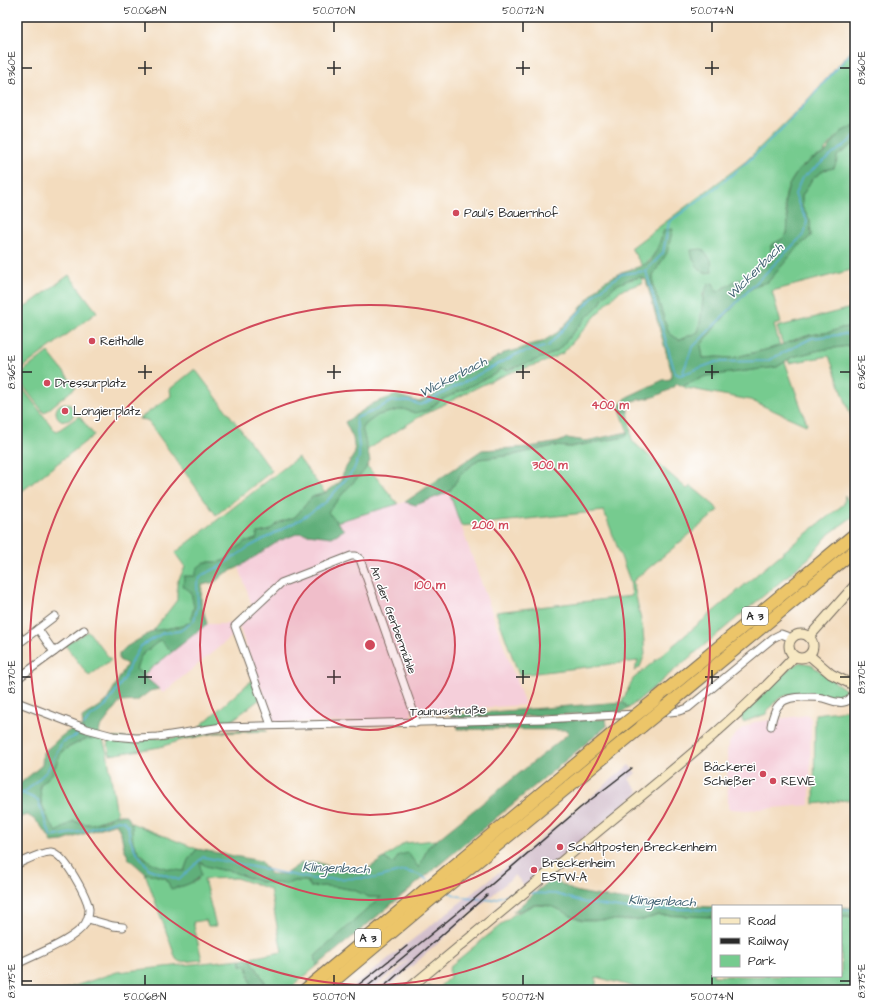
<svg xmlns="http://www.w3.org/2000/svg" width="872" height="1007" font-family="'Architects Daughter',sans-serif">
<rect width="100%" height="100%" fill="#fff"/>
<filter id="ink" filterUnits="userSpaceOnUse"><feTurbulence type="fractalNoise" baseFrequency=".025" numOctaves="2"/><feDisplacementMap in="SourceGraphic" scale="8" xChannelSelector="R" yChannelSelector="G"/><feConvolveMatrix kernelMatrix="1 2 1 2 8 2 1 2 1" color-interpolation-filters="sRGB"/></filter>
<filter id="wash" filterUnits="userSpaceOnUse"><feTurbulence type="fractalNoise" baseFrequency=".012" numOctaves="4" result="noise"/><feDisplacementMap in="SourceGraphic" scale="16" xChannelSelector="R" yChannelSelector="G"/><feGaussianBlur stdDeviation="0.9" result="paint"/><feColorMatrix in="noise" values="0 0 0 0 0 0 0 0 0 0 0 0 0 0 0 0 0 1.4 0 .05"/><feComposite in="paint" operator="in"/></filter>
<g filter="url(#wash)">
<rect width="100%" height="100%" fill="#f3dcbe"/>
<!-- built -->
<g fill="#f5cfda">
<polygon points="449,492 525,705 411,712 412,720 273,723 239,626 252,606 239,567 279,541 299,532 332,537 344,530 336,522 405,502 416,505"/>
<polygon points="207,624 233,624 235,634 163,693 143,675"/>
<polygon points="808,715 811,719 810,805 747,810 728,809 727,750 730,741 740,730 754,722"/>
</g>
<!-- industrial -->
<polygon fill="#d1bdcb" points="629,765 636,773 629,779 639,792 525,887 515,875 385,990 376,990 409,960 409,959 370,990 348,990 526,851"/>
<!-- green -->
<g fill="#76cb8f" stroke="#507b5d">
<path d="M 855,47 L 855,125 L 841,132 L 825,150 L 824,154 C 820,155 816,157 812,159 C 797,168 783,189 785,207 C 786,216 791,227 786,235 C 783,240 776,242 771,245 L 771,258 L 754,275 L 735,281 L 717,293 L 703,293 L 702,320 L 698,332 L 679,340 L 669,333 L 653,285 L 653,275 L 658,266 L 664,231 C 659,244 655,259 642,266 L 631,248 L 745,162 L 802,106 Z"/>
<polygon points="855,143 855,193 851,198 855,207 855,269 772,291 781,323 774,325 780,346 732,358 718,357 703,358 701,345 715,327 748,291 757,285 768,282 798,247 811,236 810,220 802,207 802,196 812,179 824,170 834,168 837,156"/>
<polygon points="69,275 97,312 17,372 17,313"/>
<polygon points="641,277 643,283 621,290 609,301 563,353 544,362 509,373 480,386 419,417 367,450 361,427 378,415 403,409 415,413 428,410 441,400 497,373 499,369 508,370 547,356 558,350 585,319 600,304 603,297 616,285 628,280"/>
<polygon points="855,307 855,326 841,328 830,332 810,335 796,339 783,345 777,327"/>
<polygon points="855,345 855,418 852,419 829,356 789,363 788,360 792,357 820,350"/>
<polygon points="48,352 76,387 44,413 17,378 17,376"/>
<polygon points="785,362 807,424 806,425 750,400 686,388 683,386 706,376 777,367"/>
<polygon points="195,369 272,471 216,515 147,420 139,419 171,396 170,389"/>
<polygon points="17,381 56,432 79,416 94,435 17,495"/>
<circle cx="65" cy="412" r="9"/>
<polygon points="628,411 632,441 687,489 691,486 715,506 718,511 633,581 643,630 645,654 640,667 634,671 638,661 519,675 496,612 632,596 630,581 604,511 461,526 449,492 461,474 479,459 513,455 553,446 570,447 625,437 628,432 621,412"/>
<path d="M 298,457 L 325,493 L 312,497 L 295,517 L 280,522 L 268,531 L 258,533 L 256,539 C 243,543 234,549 226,560 L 217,562 L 205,562 L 191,592 L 194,607 L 190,622 L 182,626 L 153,631 L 177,600 L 177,583 L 185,567 L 175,553 Z"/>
<polygon points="367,466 398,504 336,522 328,512 344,492 364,471"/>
<polygon points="845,495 855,515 829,534 810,557 629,708 622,702 633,679 657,659 793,544 844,504"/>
<polygon points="88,631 111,660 89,676 65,645"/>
<polygon points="160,640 172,652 143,675 136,669 141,656"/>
<polygon points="800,662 810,664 846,690 845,696 843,699 839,700 826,696 803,693 790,694 780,698 773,704 766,714 743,722 741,715 791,667"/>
<polygon points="252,680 260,699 230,722 199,727"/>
<polygon points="855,709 855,799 814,804 815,714"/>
<polygon points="265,729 267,731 216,733 182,740 160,747 110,755 107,738 174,738 217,732"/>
<polygon points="102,737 107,752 117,815 92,824 85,824 73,821 57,832 50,823 41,802 40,785 52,774 62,751 83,740"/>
<polygon points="131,823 197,849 188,860 184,871 173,870 154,865 139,852 133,843"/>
<polygon points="436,840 428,847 419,868 393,864 384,858 405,843"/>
<polygon points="200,862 206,866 221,870 231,871 246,877 260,882 286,884 294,881 307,881 310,887 324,886 338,887 354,890 369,897 382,897 316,956 317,966 288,990 63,990 117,972 241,959 241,965 247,966 265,982 250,958 282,952 270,889 236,878 204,879 216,926 208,926 206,920 193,922 202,960 180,962 176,959 145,873 166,878 171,888 183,886 198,880"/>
<polygon points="534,905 553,906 559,909 643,920 657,915 713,917 713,976 841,976 841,916 849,916 855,919 855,990 646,990 596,977 596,990 424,990 428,986 438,988 450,977 449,967 513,915"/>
</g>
<!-- forest -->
<g fill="#60af7a" stroke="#466d52">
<path d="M 855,125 L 855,143 L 837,156 L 837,161 L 834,168 L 824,170 L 812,179 L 802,196 L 802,207 L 810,220 L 811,236 L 798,247 L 768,282 L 757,285 L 748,291 L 715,327 L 701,345 L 703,358 L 718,357 L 732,358 L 769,349 L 810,335 L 830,332 L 841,328 L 855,326 L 855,345 L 820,350 L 792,357 L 777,367 L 706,376 L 683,386 L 677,384 L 669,390 L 654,397 L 632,401 L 628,405 L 628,411 L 621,412 L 620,405 L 627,397 L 663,380 L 671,379 L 671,370 L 646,280 L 640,277 L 628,280 L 616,285 L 603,297 L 600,304 L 585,319 L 558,350 L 547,356 L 508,370 L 499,369 L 497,373 L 441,400 L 428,410 L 415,413 L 403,409 L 378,415 L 362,427 L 370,461 L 364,471 L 344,492 L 328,512 L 344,530 L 332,537 L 299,533 L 279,541 L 239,567 L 224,574 L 215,582 L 202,585 L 201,601 L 207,624 L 172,652 L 160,640 L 141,656 L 136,669 L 159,689 L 150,691 L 137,701 L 120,702 L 100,728 L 98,738 L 83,740 L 62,751 L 52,774 L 40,785 L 41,802 L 50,823 L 57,832 L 73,821 L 85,824 L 92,824 L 107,820 L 114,815 L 126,815 C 128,817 130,820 131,823 C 134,829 131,838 134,844 C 143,864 165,869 184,871 L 188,860 L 197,849 L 261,861 L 270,874 L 285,874 L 301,863 L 317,862 L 336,869 L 363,872 L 384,858 L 393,864 L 399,855 L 408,853 L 419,868 L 428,847 L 568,734 L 567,730 L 458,729 L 458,725 L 606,719 L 607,726 L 317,966 L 315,956 L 381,897 L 369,897 L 354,890 L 338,887 L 324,886 L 310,887 L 307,881 L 294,881 L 286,884 L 260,882 L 246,877 L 231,871 L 221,870 L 206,866 L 200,862 L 201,875 C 194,884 182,886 171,889 L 166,878 L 145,873 L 129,859 L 124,848 L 121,833 L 116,823 L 63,841 L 52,842 C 45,831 39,821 27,815 L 17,818 L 17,786 L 42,765 L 43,752 C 57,743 64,728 83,727 L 82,718 L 106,702 L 127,664 L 119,660 L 119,654 L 126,647 L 153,631 L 182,626 L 190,622 L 194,607 L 191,592 L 183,586 L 184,576 L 195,576 L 197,568 L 205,562 L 217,562 L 226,560 L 233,551 L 246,541 L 247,542 L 256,539 L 258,533 L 268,531 L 280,522 L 295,517 L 312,497 L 325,493 L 340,482 L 345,469 L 355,453 L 353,438 L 345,422 L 348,420 L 374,403 L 396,395 L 419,402 L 432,396 L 457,375 L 489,362 L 504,353 L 520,349 L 528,345 L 542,342 L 558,332 L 578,311 L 603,282 L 622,272 L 638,267 L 650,262 L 658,247 L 664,230 L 673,229 L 667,253 L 653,275 L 653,285 L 669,333 L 679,340 L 698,332 C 703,315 700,299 708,284 L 713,283 L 717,292 L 735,281 L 754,275 L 771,258 L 771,245 L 782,239 L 787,234 L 788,221 L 785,201 L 789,185 L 798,171 L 812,159 L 824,154 L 841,132 Z"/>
<path d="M 702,249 L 711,260 L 712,272 L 704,273 C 697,267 692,260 691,250 Z"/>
<polygon points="628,432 625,437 570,447 553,446 513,455 479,459 461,474 449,492 416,505 405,502 482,450 530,447 559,442 567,438 586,441"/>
<polygon points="622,702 629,708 623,712 452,719 451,715"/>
<path d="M 549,881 C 562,880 567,890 579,892 C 623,901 669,905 713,907 L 713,917 L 657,915 L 643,920 L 582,920 C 566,915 552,902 534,905 C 526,907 523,911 513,912 Z"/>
<polygon points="841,907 855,908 855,919 849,916 841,916"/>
<polygon points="250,958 265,982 257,988 251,985 247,966 241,965 241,959"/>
</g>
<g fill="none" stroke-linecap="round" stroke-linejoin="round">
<!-- stream -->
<g stroke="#5cafd8" stroke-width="1.5">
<path d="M 646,271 L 663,253 L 669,222 C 698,201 728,180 755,155 C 791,122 823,84 855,48"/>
<polyline points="683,374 716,362 767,361 812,338 855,333"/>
<polyline points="84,725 89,718 105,707 124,679 130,664 141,646 163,633 180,631 194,621 198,606 197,583 202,575 219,567 249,547 301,519 326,502 353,471 359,457 359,447 356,418 371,412 392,401 409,401 421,405 517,354 548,346 598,292 621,274 646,271 675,373 679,375 682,375 692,348 805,233 807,220 800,208 795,194 802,178 855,137"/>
<polyline points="22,793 38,800 51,837 84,831 118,820 124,821 128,826 130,839 135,850 149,869 179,880 203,857 313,879 375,878 404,871 417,874 428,880"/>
<polyline points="17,796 27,790 47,771 62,742 76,736 81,730"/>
<polyline points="449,892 457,896 491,900 512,893 517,893"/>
<polyline points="529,893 556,894 586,903 634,910 691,909 713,911"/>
<polyline points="841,910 855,910"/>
</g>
</g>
</g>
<g filter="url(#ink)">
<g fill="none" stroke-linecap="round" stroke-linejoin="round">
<defs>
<g id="street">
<polyline points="17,633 22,641 38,629"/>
<polyline points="54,652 38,629 55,616"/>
<polyline points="17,679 84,630"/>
<polyline points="17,702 87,729 113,736 136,738 158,737 222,727 544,719 636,714"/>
<polyline points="660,713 679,711 688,708 773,638 781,634 792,638"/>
<polyline points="271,725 235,626 281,583 351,556 356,556 360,559 415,716 416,723"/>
<path d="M 771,726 C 774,704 782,697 804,697 C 810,697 817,697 823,698 C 829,700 838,704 844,702 C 851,701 853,694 855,688"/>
<path d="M 17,864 C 25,861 43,851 51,852 C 65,854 87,897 89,909 C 89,915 88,919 85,924 C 73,941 36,954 17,964"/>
<polyline points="88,919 113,926 123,927"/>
</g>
<g id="secondary">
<circle cx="801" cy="646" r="12"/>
<polyline points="809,637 855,585"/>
<polyline points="810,656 831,674 855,686"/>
<path d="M 407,990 C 470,938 533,885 596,833 C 664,777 734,722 794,657"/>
</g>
<g id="highway">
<polyline points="656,699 855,534"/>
<polyline points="674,700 855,550"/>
<polyline points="305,990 617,730"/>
<polyline points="323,990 434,897 642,726"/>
</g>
</defs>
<!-- street casing -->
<use href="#street" stroke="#71695e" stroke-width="9"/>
<!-- secondary casing -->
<use href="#secondary" stroke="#71695e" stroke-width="11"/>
<!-- highway casing -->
<use href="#highway" stroke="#71695e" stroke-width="14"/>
<!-- street -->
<use href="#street" stroke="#fff" stroke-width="7"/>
<!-- secondary -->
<use href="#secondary" stroke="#f7e8c3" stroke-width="9"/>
<!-- highway -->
<use href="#highway" stroke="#ecc569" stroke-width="12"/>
<!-- rail -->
<g stroke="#2b2b2b" stroke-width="1.5">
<polyline points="352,990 407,946"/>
<polyline points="363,990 485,890 580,808 632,768"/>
<polyline points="380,990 487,895"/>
</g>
<defs>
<g id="highway-bridge">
<polyline points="642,726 674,700"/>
<polyline points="617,730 656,699"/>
</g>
</defs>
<!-- highway-bridge casing -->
<use href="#highway-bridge" stroke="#71695e" stroke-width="14" stroke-linecap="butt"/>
<!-- highway-bridge -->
<use href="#highway-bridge" stroke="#ecc569" stroke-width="12"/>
</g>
</g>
<!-- ticks -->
<path fill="none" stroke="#2b2b2b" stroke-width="1.5" d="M 145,22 L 145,32M 334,22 L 334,32M 523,22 L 523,32M 712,22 L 712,32M 145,61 L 145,75M 334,61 L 334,75M 523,61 L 523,75M 712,61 L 712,75M 22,68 L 32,68M 138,68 L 152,68M 327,68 L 341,68M 516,68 L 530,68M 705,68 L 719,68M 840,68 L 850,68M 145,365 L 145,379M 334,365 L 334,379M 523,365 L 523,379M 712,365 L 712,379M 22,372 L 32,372M 138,372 L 152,372M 327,372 L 341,372M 516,372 L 530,372M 705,372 L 719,372M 840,372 L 850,372M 145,670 L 145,684M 334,670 L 334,684M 523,670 L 523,684M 712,670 L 712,684M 22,677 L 32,677M 138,677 L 152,677M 327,677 L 341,677M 516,677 L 530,677M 705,677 L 719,677M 840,677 L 850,677M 145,975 L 145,985M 334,975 L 334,985M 523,975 L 523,985M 712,975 L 712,985M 22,981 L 32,981M 840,981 L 850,981"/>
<!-- distance rings -->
<circle cx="370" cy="645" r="85" fill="#d1495b" fill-opacity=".12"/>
<g fill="none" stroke="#d1495b" stroke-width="2">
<circle cx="370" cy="645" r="85"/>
<circle cx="370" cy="645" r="170"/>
<circle cx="370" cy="645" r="255"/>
<circle cx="370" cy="645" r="340"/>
</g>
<!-- markers -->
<g fill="#d1495b" stroke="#fff" stroke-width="1.5">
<circle cx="456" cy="213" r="4"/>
<circle cx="92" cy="341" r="4"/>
<circle cx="47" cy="383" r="4"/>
<circle cx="65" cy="411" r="4"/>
<circle cx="763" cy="774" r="4"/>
<circle cx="773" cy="781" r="4"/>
<circle cx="560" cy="847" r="4"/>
<circle cx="534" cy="870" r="4"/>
</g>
<g text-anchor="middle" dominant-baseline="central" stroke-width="3" stroke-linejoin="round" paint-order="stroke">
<!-- shield labels -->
<g fill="#fff" stroke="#6b6b6b" stroke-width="1">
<rect x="742" y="607" width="26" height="18" rx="3"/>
<rect x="355" y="929" width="26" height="18" rx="3"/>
</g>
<g font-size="11" font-weight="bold" fill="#2b2b2b">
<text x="755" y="616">A 3</text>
<text x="368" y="938">A 3</text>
</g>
<!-- poi labels -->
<g font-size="12" fill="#2b2b2b" stroke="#fff" text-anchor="start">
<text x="464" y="213">Paul's Bauernhof</text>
<text x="100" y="341">Reithalle</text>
<text x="55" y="383">Dressurplatz</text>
<text x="73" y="411">Longierplatz</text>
<text x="755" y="767" text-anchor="end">Bäckerei<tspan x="755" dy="14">Schießer</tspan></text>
<text x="781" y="781">REWE</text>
<text x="568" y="847">Schaltposten Breckenheim</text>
<text x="542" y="863">Breckenheim<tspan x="542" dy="14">ESTW-A</tspan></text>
</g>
<!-- street labels -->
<g font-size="12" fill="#2b2b2b" stroke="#fff">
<text transform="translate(393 620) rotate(70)">An der Gerbermühle</text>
<text transform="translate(448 711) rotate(-2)">Taunusstraße</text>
</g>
<!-- water labels -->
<g font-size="13" font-style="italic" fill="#3f6070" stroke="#fff">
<text transform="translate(755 271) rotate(-45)">Wickerbach</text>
<text transform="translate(453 377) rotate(-27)">Wickerbach</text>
<text transform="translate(336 868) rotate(2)">Klingenbach</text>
<text transform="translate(662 901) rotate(2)">Klingenbach</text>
</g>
</g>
<circle cx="370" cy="645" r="6" fill="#d1495b" stroke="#fff" stroke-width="2"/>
<g font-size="12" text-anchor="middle" font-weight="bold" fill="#d1495b" stroke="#fff" stroke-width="3" stroke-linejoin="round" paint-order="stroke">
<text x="610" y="409">400 m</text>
<text x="550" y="469">300 m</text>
<text x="490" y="529">200 m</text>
<text x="430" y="589">100 m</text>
</g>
<!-- margin -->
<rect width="872" height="1007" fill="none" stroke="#fff" stroke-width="44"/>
<!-- legend -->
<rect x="712" y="905" width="130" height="72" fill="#ffffff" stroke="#aaaaaa"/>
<rect x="720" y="918" width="20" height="6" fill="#f7e8c3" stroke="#aaaaaa"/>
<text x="748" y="925" font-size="12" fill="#2b2b2b">Road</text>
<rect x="720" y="938" width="20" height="6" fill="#2b2b2b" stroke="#aaaaaa"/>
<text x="748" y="945" font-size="12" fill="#2b2b2b">Railway</text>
<rect x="720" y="955" width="20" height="12" fill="#76cb8f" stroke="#aaaaaa"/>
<text x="748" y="965" font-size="12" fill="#2b2b2b">Park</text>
<rect x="22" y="22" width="828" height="963" fill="none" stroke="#2b2b2b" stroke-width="1.5"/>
<g font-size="10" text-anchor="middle" fill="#2b2b2b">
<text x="145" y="14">50.068°N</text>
<text x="334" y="14">50.070°N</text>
<text x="523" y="14">50.072°N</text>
<text x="712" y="14">50.074°N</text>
<text transform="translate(861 68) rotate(-90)" y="4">8.360°E</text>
<text transform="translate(11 68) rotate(-90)" y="4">8.360°E</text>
<text transform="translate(861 372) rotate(-90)" y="4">8.365°E</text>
<text transform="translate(11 372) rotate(-90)" y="4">8.365°E</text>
<text transform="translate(11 677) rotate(-90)" y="4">8.370°E</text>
<text transform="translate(861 677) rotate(-90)" y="4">8.370°E</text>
<text transform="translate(11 981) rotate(-90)" y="4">8.375°E</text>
<text transform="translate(861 981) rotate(-90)" y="4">8.375°E</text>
<text x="145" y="1000">50.068°N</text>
<text x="334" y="1000">50.070°N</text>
<text x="523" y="1000">50.072°N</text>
<text x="712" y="1000">50.074°N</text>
</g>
</svg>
